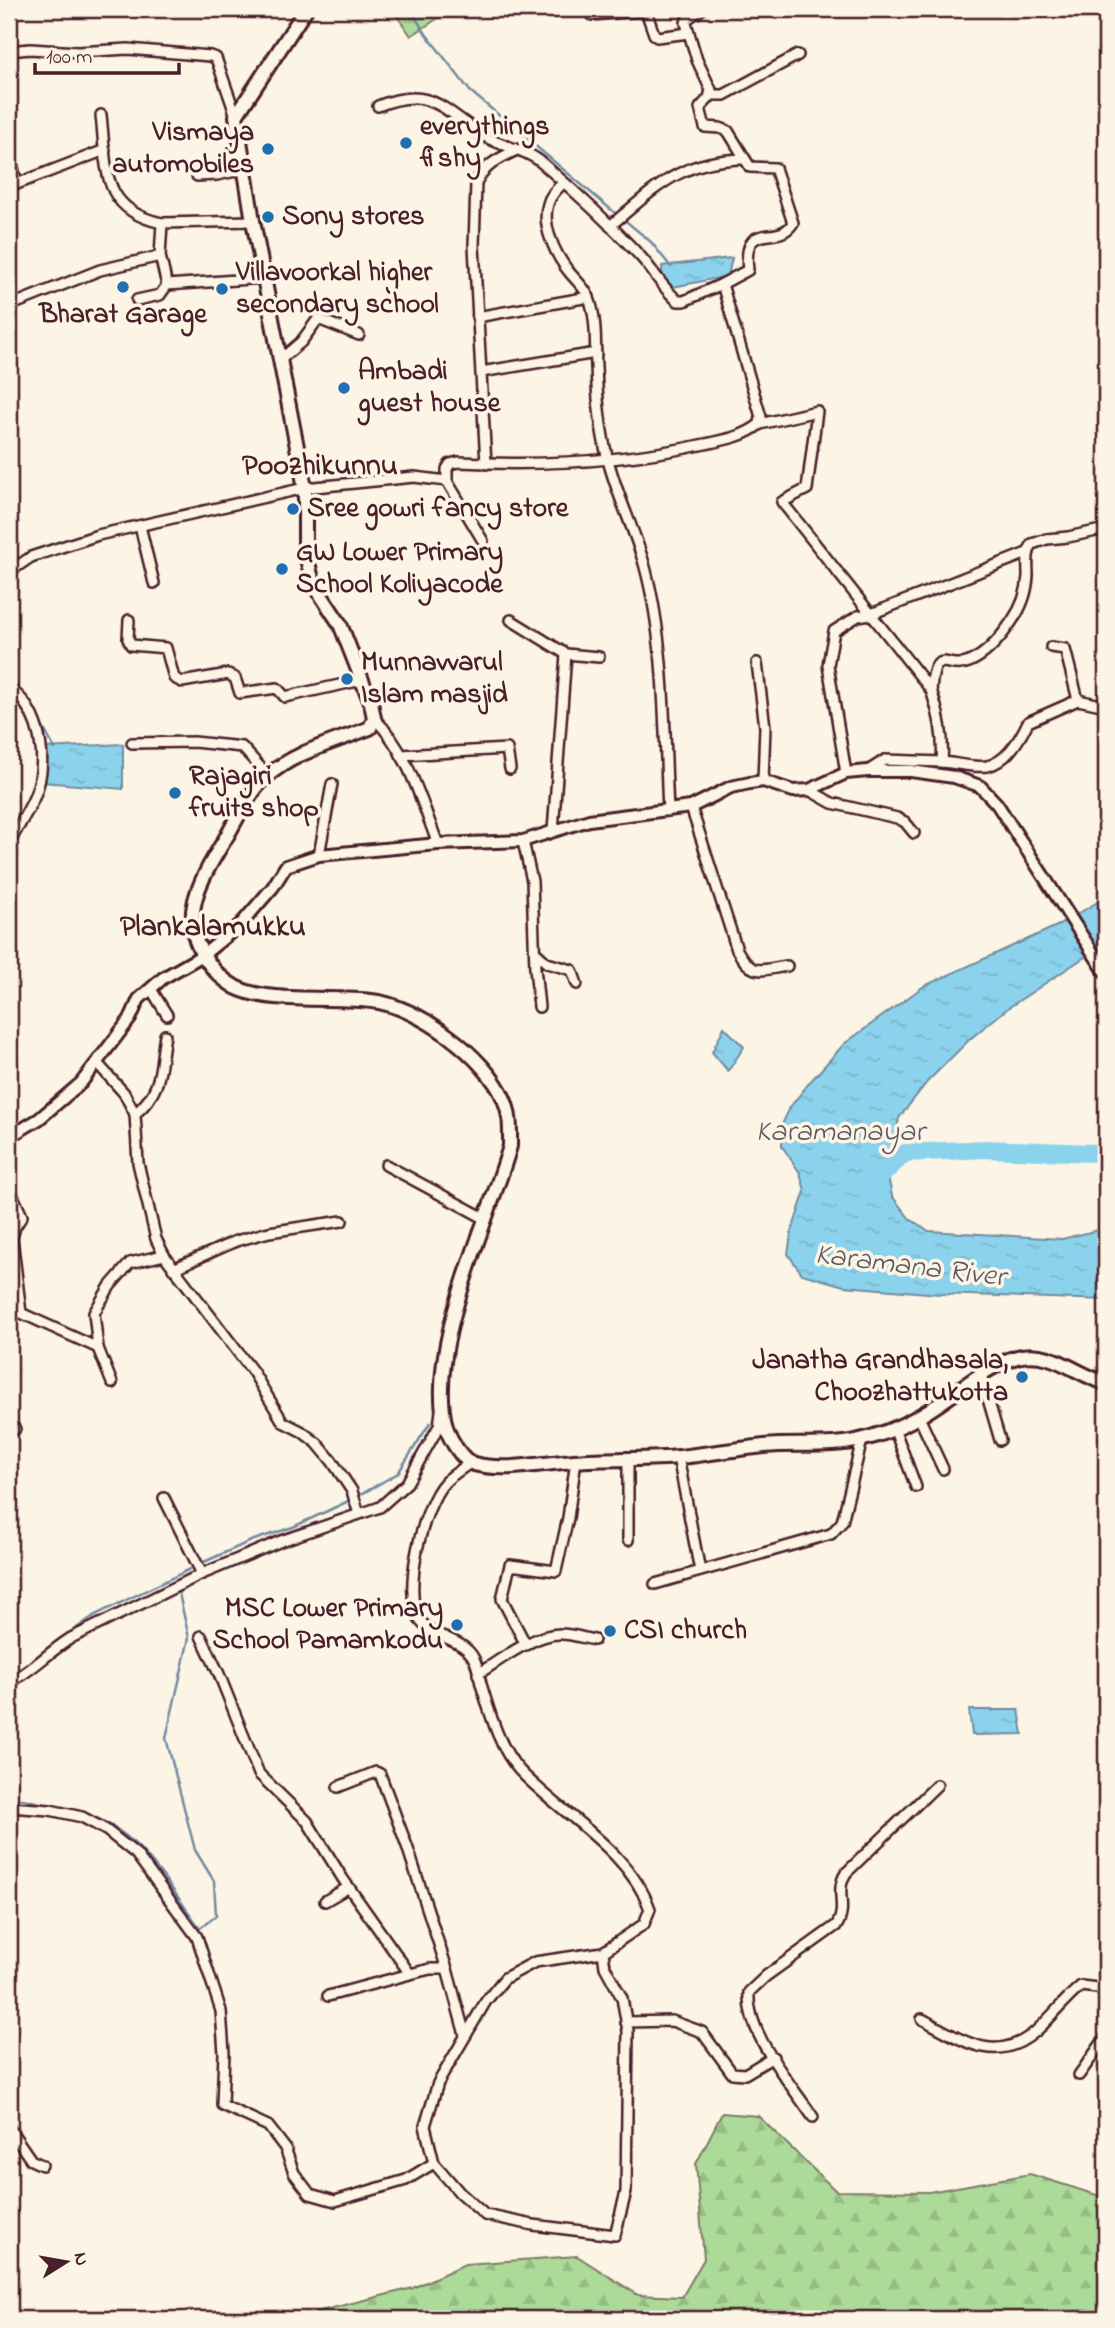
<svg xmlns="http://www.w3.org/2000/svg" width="1115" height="2328" font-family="'Indie Flower',sans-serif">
<defs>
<pattern id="forest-firs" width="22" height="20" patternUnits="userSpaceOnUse" patternTransform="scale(1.75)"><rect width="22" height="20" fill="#acda99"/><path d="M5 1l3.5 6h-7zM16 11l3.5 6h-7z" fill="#96bb84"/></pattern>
<pattern id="wetland-marsh" width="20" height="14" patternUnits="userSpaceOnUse" patternTransform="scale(1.75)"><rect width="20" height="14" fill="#acda99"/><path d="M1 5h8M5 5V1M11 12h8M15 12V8" fill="none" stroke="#96bb84"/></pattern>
<pattern id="water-ripples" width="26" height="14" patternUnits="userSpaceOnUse" patternTransform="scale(1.75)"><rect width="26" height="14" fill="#8bd3ec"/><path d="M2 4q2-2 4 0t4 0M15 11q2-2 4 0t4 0" fill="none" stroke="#79b5cb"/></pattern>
</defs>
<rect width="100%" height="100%" fill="#fcf5e5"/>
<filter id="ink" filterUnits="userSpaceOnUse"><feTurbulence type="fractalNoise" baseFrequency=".0143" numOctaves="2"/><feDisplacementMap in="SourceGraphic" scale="14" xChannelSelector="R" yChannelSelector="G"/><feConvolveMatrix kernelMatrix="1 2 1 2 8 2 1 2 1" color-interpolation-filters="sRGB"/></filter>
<g filter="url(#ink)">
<!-- forest -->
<polygon fill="url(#forest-firs)" stroke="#7b7c62" stroke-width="2" points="722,2113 758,2116 836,2191 929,2192 1030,2174 1106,2198 1106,2319 288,2319 413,2288 465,2264 577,2256 638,2295 682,2297 704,2259 696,2164"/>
<!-- wetland -->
<polygon fill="url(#wetland-marsh)" stroke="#7b7c62" stroke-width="2" points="392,9 452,9 411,36"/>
<!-- water -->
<g fill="url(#water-ripples)" stroke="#718b9f" stroke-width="2">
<polygon points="732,258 728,276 663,289 662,266"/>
<polygon points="123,744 123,789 43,782 45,748"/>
<polygon points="1106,897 1106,943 1008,1008 970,1039 928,1081 899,1118 888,1176 892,1196 910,1219 929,1231 1062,1239 1106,1228 1106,1300 940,1294 844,1286 802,1274 788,1254 791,1234 805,1191 800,1173 782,1146 782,1125 790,1107 810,1082 844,1044 924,986 1059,925"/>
<polygon points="724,1027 744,1047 728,1071 712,1052"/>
<polygon points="969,1710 1019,1710 1023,1734 972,1735"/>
</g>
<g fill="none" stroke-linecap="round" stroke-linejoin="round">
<!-- stream -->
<g stroke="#718b9f" stroke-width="2.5">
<polyline points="410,9 426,34 470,91 614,212"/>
<polyline points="627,222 651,242 671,267"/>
<polyline points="9,680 25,697"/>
<polyline points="36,715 55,749"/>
<polyline points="1099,1299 1106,1302"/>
<polyline points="204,1562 251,1541 293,1527 355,1498 398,1473 430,1423"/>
<polyline points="67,1635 95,1615 190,1569"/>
<polyline points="10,1677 45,1652"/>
<polyline points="9,1801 23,1799 53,1806"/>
<path d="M 83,1814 C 138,1827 168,1886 200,1928 L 216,1916 L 214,1881 L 195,1850 L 166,1738 L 189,1638 L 178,1589"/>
</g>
<!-- river -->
<polyline stroke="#8bd3ec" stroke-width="18" points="874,1183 905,1153 986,1149 1095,1153 1106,1156"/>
<defs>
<g id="minor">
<polyline points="592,15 643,11 647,14 654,34 657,37 689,33"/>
<polyline points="9,51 30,49 78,52 128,49 210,56 216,58 236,116"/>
<polyline points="711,95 724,95 798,55"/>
<path d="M 378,106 C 431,85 442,109 484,136 C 502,147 526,149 542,163 C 576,192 609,223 640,256 C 653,270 663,289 678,301 L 684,301 L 722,284"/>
<path d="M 101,115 C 107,167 100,210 162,223"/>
<polyline points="9,151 17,184"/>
<polyline points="197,176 217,175 246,169"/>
<path d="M 563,183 C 557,189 550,195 548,204 C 541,226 556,256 570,273 C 581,286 588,290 592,308 C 597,327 595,346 596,366 C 597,396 600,427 607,456 C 616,494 635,530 645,567 C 666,645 664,730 668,811"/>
<polyline points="9,187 105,150"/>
<path d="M 610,226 C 656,188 679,160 744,159"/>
<polyline points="167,285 264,278"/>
<polyline points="137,300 160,295 167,285 160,256"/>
<polyline points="9,306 100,270 160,256 162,223 253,221"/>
<polyline points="477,317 589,297"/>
<polyline points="280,360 301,342 318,319 359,335"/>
<polyline points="481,372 596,353"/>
<path d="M 760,424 L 817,411 L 807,489 L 782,502 L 931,690 C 939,714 944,736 942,762 L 885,760 L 868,771"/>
<path d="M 486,464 L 474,246 L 476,183 C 483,166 501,157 517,150"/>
<polyline points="447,481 483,541"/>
<polyline points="140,526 154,583"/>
<path d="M 9,572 L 31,557 L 98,535 L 305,488 L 414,477 L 447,481 L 447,469 L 450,464 L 458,462 C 540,466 625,462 705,444 C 724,440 744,437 760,424 L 761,417 L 722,284 L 748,270 C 742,217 778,248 793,223 L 775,168 L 750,167 L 728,131 L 720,128 L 705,127 L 700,108 L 709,98 L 711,90 L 697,60 L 686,23 L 687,19 L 702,9"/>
<polyline points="129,620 128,639 131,645 166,648 174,678 182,682 228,674 235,678 240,693 277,688 285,697 362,680"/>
<polyline points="511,620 566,654"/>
<polyline points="1051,647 1065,649 1078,700"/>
<polyline points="757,663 765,727 763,781"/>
<path d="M 9,687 C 14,692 20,697 24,702 C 44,730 47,770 33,800 C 26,815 17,829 9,843"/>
<path d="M 931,690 C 935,643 948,672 969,662 C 986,655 1002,636 1012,621 C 1022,607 1027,593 1028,576 C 1028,564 1026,555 1032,544 L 1047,539 L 1068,537 L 1106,529"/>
<path d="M 374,718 C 408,751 421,801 438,844"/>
<polyline points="132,743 194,742 242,747 268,776"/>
<polyline points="401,755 507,749 510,769"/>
<path d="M 942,762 C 956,763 973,768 987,766 C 1007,762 1020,739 1028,722 L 1078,700 L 1106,706"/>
<polyline points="846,773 828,665 834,631 858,616 871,614 1027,553"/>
<polyline points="809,790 832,803 897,818 905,822 914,833"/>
<path d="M 691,807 L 737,950 C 752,977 760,970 787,966"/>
<polyline points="553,831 566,654 599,657"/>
<polyline points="523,841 532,881 535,968 539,1007"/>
<polyline points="319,855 332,784"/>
<polyline points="535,952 547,963 572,970 577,984"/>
<polyline points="151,989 167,1015"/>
<polyline points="97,1063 124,1093 135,1114 138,1163 156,1239 164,1255 253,1372 283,1422 301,1431 317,1443 332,1461 352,1491 359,1514"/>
<path d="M 135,1114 C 164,1089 159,1069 165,1035"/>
<polyline points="386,1165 486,1219"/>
<polyline points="9,1187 22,1216 15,1227 12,1238 21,1313 98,1348"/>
<polyline points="173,1269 236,1241 269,1232 342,1221"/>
<polyline points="981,1375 1000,1440"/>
<polyline points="112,1383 98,1348 94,1313 110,1286 130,1263 164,1255"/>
<polyline points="919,1417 943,1469"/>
<polyline points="894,1428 916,1487"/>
<polyline points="9,1430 15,1429"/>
<polyline points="678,1457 700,1571"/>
<polyline points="628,1458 628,1540"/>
<path d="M 470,1463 C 462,1469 452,1475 445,1482 C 423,1505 402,1591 419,1619 C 432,1639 463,1637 474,1659 C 478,1666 479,1676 481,1684 C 490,1713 499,1748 520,1771 C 561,1814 629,1850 650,1909 L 644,1924 L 603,1952 L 605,1967 L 622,1998 L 628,2031 L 626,2192 L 615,2235 L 533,2225 L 485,2215 L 460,2193 L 434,2163 L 425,2126 L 438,2083 L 486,2001 L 505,1978 L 535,1962 L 603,1952"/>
<polyline points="164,1498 202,1574"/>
<polyline points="655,1584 831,1534 842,1522 862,1440"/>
<polyline points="201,1636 219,1674 259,1774 307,1821 343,1879 410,1974 328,1996"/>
<polyline points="526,1645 502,1599 510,1565 556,1571 568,1518 576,1460"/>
<path d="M 478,1674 C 500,1660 535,1633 561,1634 C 572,1634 583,1638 594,1640"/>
<path d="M 9,1683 C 31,1671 49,1652 71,1638 L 202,1574 L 281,1541 L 380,1507 L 407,1483 L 439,1426 L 441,1411"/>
<polyline points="338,1787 376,1772 380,1774 407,1846 447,1969 465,2035"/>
<polyline points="9,1807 50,1810 82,1817 106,1830 136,1854 197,1937 221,2011 224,2053 222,2105 268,2126 285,2148 294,2173 310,2194 335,2201 406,2180 434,2163"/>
<polyline points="325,1901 349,1887"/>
<polyline points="410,1974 430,1969 447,1969"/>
<path d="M 922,2019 C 961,2039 995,2066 1035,2032 C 1051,2018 1064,2000 1081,1986 L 1097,1988 L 1106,1992"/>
<polyline points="626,2022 672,2021 702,2032 732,2073 745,2074 773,2057"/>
<polyline points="1079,2075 1106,2037"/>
<path d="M 813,2117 C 790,2082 746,2034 749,1992 L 766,1976 L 837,1925 C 848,1907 834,1891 846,1873 L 937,1785"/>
<polyline points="9,2128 31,2160 42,2165"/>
</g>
<polyline id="tertiary" points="9,1137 39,1119 81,1083 130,1019 139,999 163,978 203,955 241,924 273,887 286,866 319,855 438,844 523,841 589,820 691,807 731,787 750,783 763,781 793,791 809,790 846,773 868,771 911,771 954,777 980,786 997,804 1106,973"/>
<path id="secondary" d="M 306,9 L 236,116 L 253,221 L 305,488 L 305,551 L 313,583 L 340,624 L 371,703 L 374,718 L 370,728 C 335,742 293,752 265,778 C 249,793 238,817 227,836 C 203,876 174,918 208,962 C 214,971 225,981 235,987 C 267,1004 334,996 372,1001 C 418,1006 486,1057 504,1099 C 511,1115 510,1130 510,1146 C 488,1224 425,1349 446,1427 C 450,1439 461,1460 474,1464 C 504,1472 543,1463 574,1461 C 609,1458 645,1460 680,1457 C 708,1454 736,1449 764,1446 C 796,1443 833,1448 864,1439 C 891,1432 917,1419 940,1403 C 964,1387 989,1365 1017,1357 C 1052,1348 1075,1375 1106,1383"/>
</defs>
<!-- minor casing -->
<use href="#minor" stroke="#4a1f2b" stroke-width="14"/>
<!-- tertiary casing -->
<use href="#tertiary" stroke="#4a1f2b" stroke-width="16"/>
<!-- secondary casing -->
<use href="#secondary" stroke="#4a1f2b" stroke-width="18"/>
<!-- minor -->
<use href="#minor" stroke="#fcf5e5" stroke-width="9"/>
<!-- tertiary -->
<use href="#tertiary" stroke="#fcf5e5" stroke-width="10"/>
<!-- secondary -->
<use href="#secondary" stroke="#fcf5e5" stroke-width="12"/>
</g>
</g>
<!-- markers -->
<g fill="#1f6fb2" stroke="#fcf5e5" stroke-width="2.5">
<circle cx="406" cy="143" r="7"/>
<circle cx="268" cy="149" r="7"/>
<circle cx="268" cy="217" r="7"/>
<circle cx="123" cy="287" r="7"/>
<circle cx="222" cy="289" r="7"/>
<circle cx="344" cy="388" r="7"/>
<circle cx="293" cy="509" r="7"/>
<circle cx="282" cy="569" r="7"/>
<circle cx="347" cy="679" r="7"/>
<circle cx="175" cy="793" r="7"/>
<circle cx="1022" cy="1377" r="7"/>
<circle cx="457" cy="1625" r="7"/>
<circle cx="610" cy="1631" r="7"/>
</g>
<g text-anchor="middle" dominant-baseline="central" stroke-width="7" stroke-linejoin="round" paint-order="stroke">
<!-- poi labels -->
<g font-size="28" font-weight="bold" fill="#4a1f2b" stroke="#fcf5e5" text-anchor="start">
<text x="420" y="127">everythings<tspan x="420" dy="32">fishy</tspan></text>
<text x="254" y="133" text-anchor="end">Vismaya<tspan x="254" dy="32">automobiles</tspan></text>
<text x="282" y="217">Sony stores</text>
<text x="236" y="273">Villavoorkal higher<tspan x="236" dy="32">secondary school</tspan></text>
<text x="123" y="315" text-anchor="middle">Bharat Garage</text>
<text x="358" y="372">Ambadi<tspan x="358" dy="32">guest house</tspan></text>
<text x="307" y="509">Sree gowri fancy store</text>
<text x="296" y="553">GW Lower Primary<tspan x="296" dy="32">School Koliyacode</tspan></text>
<text x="361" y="663">Munnavvarul<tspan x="361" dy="32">Islam masjid</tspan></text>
<text x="189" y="777">Rajagiri<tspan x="189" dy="32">fruits shop</tspan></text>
<text x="1008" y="1361" text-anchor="end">Janatha Grandhasala,<tspan x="1008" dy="32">Choozhattukotta</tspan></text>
<text x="443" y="1609" text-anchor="end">MSC Lower Primary<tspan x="443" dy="32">School Pamamkodu</tspan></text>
<text x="624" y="1631">CSI church</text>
</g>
<!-- neighbourhood labels -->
<g font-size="30" font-weight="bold" fill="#4a1f2b" stroke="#fcf5e5">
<text x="320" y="467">Poozhikunnu</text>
<text x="213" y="928">Plankalamukku</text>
</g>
<!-- water labels -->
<g font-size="30" font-style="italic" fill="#5e5565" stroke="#fcf5e5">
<text x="840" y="1133">Karamanayar</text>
<text transform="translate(910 1267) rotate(7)">Karamana River</text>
</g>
</g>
<!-- margin -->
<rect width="1115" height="2328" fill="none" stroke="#fcf5e5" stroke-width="35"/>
<rect x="18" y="18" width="1080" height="2293" fill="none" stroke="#4a1f2b" stroke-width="2.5" filter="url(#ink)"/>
<!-- north arrow -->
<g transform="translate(66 2262) rotate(79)" stroke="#fcf5e5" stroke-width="5" paint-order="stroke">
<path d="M0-5L12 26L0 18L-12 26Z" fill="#4a1f2b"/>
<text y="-10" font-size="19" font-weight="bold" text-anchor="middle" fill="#4a1f2b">N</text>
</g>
<!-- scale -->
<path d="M35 63v10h144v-10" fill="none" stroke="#4a1f2b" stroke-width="3.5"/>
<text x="46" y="63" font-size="21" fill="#4a1f2b" stroke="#fcf5e5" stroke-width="5" paint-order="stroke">100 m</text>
</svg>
